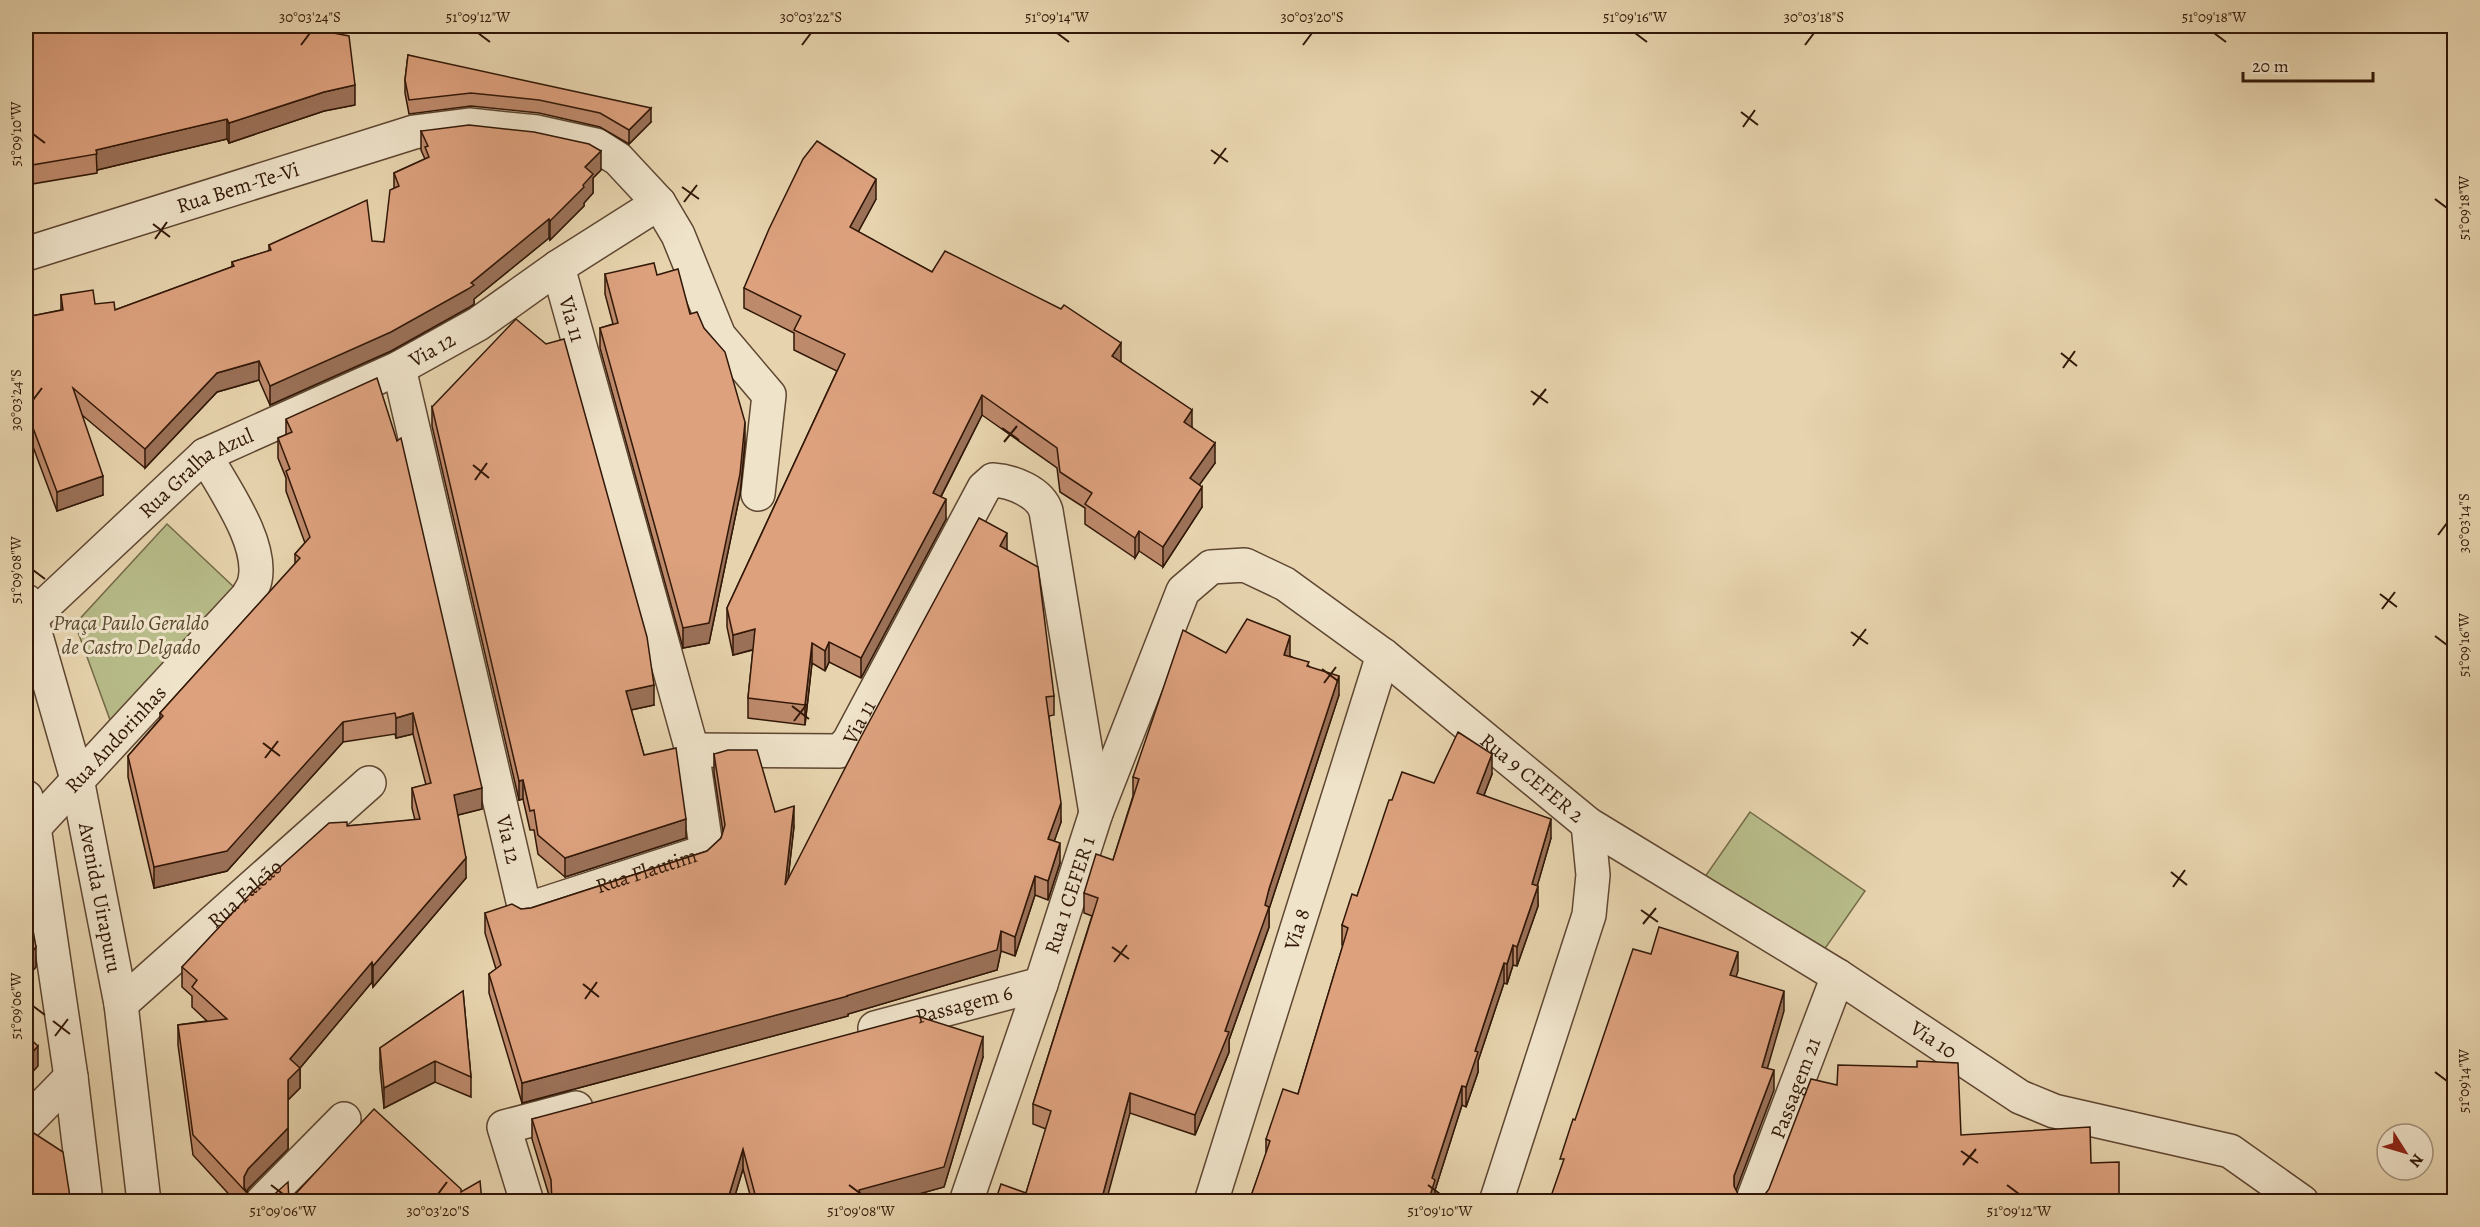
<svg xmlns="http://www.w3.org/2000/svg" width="2480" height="1227" font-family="Alegreya,serif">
<rect width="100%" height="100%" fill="#e7d4ae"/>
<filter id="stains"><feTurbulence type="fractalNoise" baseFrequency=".00333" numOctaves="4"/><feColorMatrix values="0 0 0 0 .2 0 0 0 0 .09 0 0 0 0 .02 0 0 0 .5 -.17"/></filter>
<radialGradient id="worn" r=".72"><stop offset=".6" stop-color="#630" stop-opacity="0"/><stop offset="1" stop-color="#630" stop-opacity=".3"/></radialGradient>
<!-- park -->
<g fill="#b7bc89" stroke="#746a48" stroke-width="1.5">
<polygon points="167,524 236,589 113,728 75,624"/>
<polygon points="1750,812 1865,891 1817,960 1702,881"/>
</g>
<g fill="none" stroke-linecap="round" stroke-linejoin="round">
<defs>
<g id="minor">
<path id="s1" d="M 26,254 L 414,132 L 469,125 L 537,132 L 596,145 L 618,159 L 659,203 L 678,235 L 719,336 L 769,395 L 758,494"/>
<path id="s2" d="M 399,368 L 525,910 L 701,853 L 706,846 L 692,750 L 558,267"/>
<path id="s3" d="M 26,601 L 77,779 L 121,1004 L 144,1202"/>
<path id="s4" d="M 26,623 L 205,455 L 399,368 L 478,324 L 558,267 L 659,203"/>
<path id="s5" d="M 692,750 L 840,751 L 849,741 L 984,488 L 993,480 C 1012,481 1040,492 1046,511 L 1096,813"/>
<polyline points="26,797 34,827 71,1077 86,1202"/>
<path id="s6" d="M 26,836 L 247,597 C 250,592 254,586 255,580 C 263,542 223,488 205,455"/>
<path id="s7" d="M 121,1004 L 369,783"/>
<path id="s8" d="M 875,1028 L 1041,984"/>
<polyline points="26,1123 71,1077"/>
<polyline points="262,1202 344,1119"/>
<polyline points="527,1202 504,1127 576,1108"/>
<path id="s9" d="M 966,1202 L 1041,984 L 1096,813 L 1183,591 L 1211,567 L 1245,565 L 1285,584 L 1383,655 L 1588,824 L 1838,976 L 2020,1097 L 2054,1111 L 2230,1151 L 2302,1202"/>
<path id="s10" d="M 1211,1202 L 1383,655"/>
<polyline points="1496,1202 1589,915 1593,875 1588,824"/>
<path id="s11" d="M 1752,1202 L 1838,976"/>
</g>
</defs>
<!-- minor casing -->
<use href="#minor" stroke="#5e4631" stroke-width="36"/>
<!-- minor -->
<use href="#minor" stroke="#efe3ca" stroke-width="33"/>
</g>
<!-- wall -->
<g fill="#be8a6c" stroke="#311707" stroke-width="1.5">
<polygon points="26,27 355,105 324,111 229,143 227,139 97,170 97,173 26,185"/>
<polygon points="408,55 651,122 629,144 600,127 539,113 471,106 409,114 405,93 405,80"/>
<polygon points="421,131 601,170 593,178 593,193 584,203 584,206 550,240 549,238 474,299 474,304 468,308 391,351 270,405 259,380 217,392 145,468 82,415 103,495 57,511 26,428 26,317 61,310 61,295 115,310 232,267 232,262 269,251 269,245 384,242 394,188 394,173 425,159 421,150"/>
<polygon points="876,199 858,232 932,272 1121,362 1192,427 1215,463 1199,485 1202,507 1163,567 1139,551 1135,558 1085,524 1085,508 1060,492 1057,468 982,415 941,497 946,519 861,678 829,662 825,671 812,663 805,725 748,718 748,698 753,650 733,655 727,627 727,608 837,371 794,350 794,333 744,308 744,288"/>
<polygon points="605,274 657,275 690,314 745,442 740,494 709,643 683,648 600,348 600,328 613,324 605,294"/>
<polygon points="432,407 654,705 631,710 644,755 686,838 565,877 538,854 534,830 530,830 523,799 519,800 432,426"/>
<polygon points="286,419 482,809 458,815 466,878 373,987 372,982 300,1068 300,1088 288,1100 288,1149 248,1189 247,1192 248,1194 248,1202 236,1202 193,1155 178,1045 178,1025 207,1021 192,1007 192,996 182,987 182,967 347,826 415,820 412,808 412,788 426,785 413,734 396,738 395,734 343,742 227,871 154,888 128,777 128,756 160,719 160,713 295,564 295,554 305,543 286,491 286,478 278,458 278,438 286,435"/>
<polygon points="1007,550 1054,696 1054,715 1049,716 1061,822 1054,841 1060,863 1048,900 1035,895 1015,956 1001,951 997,970 848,1014 848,1016 522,1103 489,993 489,974 496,969 485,933 485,913 531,908 707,851 721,838 723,832 714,773 714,754 775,812 794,826 788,880"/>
<polygon points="1226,653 1290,656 1309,666 1339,695 1269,909 1269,927 1229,1040 1229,1052 1195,1135 1130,1113 1026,1193 1046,1129 1033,1124 1033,1104 1092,916 1084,913 1084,893 1113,860 1133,796 1133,777"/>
<polygon points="1492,774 1484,795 1551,838 1537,886 1538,906 1517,966 1513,965 1507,984 1504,983 1478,1061 1478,1072 1466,1107 1462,1105 1435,1190 1434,1202 1249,1202 1266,1154 1266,1139 1298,1094 1343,945 1342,945 1342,925 1357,896 1392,800 1434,783"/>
<polygon points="463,991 471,1077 471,1097 435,1082 384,1108 380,1069 380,1048"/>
<polygon points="983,1057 944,1187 890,1202 752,1202 743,1169 733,1202 551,1202 532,1139 532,1119"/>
<polygon points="461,1192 482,1202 249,1202 249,1195 258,1200 289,1201"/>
</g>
<!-- shaded-wall -->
<g fill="#9b7158" stroke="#311707" stroke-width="1.5">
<polygon points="355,85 355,105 324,111 229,143 229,123 324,92"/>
<polygon points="651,108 651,122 629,144 629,130"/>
<polygon points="227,119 227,139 97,170 96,150"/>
<polygon points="601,151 601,170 593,178 593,193 584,203 584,206 550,240 550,221 585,167"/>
<polygon points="876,179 876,199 850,247 850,227"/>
<polygon points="549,219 549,238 474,299 474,304 468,308 391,351 270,405 270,386 471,283"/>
<polygon points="1121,343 1121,363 1112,356"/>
<polygon points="259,361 259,380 217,392 145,468 145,449 217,373"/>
<polygon points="982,395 982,415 933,512 933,493"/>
<polygon points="1192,410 1192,430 1184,422"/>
<polygon points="745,422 745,442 740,494 709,643 683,648 683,628"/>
<polygon points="1215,443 1215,463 1190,498 1190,478"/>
<polygon points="103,476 103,495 57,511 57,492"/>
<polygon points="1202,487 1202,507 1163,567 1163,547"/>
<polygon points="946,499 946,519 861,678 861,658"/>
<polygon points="1139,531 1139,551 1135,558 1135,538"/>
<polygon points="1007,533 1007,553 1000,546"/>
<polygon points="755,629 755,649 733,655 733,635"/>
<polygon points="1290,636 1290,656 1284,675 1284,655"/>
<polygon points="829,642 829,662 825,671 825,651"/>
<polygon points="812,643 812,663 805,725 805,705"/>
<polygon points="1339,676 1339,695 1269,909 1269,927 1229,1040 1229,1052 1195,1135 1195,1115 1225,1031 1269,889"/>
<polygon points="654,685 654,705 626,711 626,691"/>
<polygon points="413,713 413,734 396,738 396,718"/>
<polygon points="343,722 343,742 227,871 154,888 154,867"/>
<polygon points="1492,754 1492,774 1477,813 1477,793"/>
<polygon points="523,780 523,799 519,800 519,781"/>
<polygon points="482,788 482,809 454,816 454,795"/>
<polygon points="1061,803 1061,822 1048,859 1048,839"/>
<polygon points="794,806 794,826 785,905 785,885"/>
<polygon points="686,819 686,838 565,877 565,858"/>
<polygon points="1551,819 1551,838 1532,904 1532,884"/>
<polygon points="1060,843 1060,863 1048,900 1048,881"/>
<polygon points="466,858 466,878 373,987 373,966"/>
<polygon points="1035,876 1035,895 1015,956 1015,937"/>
<polygon points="1538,886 1538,906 1517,966 1517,947"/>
<polygon points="1001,931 1001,951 997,970 848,1014 848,1016 522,1103 522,1083 846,996"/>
<polygon points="1513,945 1513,965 1507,984 1507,964"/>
<polygon points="36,947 36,967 26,979 26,959"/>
<polygon points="1738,952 1738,971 1730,995 1730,975"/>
<polygon points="372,962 372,982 300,1068 300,1088 288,1100 288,1080 290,1059"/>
<polygon points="1504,963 1504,983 1478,1061 1478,1072 1466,1107 1466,1087 1475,1051"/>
<polygon points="1784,991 1784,1011 1762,1087 1762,1067"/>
<polygon points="983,1037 983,1057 944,1187 890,1202 859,1202 859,1190"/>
<polygon points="38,1046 38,1066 26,1079 26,1059"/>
<polygon points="435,1061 435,1082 384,1108 384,1088"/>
<polygon points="1774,1070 1774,1090 1734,1196 1734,1202 1734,1176"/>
<polygon points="1462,1086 1462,1105 1435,1190 1435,1199 1434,1202 1428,1202 1432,1178"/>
<polygon points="1130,1093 1130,1113 1106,1202 1103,1194"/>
<polygon points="288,1128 288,1149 248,1189 247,1192 244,1189 244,1177 248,1169"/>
<polygon points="743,1149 743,1169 733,1202 727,1202"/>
</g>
<!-- building -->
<g fill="#dda17e" stroke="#311707" stroke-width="1.5">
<polygon points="59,26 297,26 349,36 355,85 324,92 229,123 227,119 96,150 97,154 26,166 26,27"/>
<polygon points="408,55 513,78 651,108 629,130 600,113 539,100 471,93 409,100 405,80"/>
<polygon points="469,125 534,132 589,144 601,151 585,167 593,174 583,185 584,187 550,221 549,219 471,283 474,285 468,289 391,332 270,386 259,361 217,373 145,449 73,388 103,476 57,492 26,409 26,317 63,310 61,295 93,290 95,304 114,302 115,310 234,266 232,262 271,250 269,245 367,200 372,241 384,242 390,190 399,186 394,173 429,157 425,147 428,146 421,131"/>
<polygon points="817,141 876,179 850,227 932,272 945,251 1061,309 1064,305 1121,343 1112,356 1192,410 1184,422 1215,443 1190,478 1202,487 1163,547 1139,531 1135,538 1085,504 1092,493 1060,472 1057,448 982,395 933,493 946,499 861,658 829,642 825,651 812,643 805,705 748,698 755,629 733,635 727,608 845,354 794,330 801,316 744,288 769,229 803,159"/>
<polygon points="654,263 657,275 678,269 690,314 697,312 704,328 725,352 745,422 740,474 709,623 683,628 600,328 618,323 605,274"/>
<polygon points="516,319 546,344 564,339 647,637 654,685 626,691 644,755 676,748 686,819 565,858 538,835 534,810 530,811 523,780 519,781 432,407"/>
<polygon points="377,378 397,441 401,438 482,788 454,795 466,858 373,966 372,962 290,1059 300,1068 288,1080 288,1128 248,1169 244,1177 244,1187 248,1194 193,1135 178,1025 227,1019 192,987 197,980 182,967 251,893 329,823 347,822 347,826 420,819 412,788 431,783 413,713 396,718 395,713 343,722 227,851 154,867 128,756 163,716 160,713 300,558 295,554 310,537 286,471 290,469 278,438 292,432 286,419"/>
<polygon points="979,518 1007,533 1000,546 1038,567 1054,696 1046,697 1061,803 1048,839 1060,843 1048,881 1035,876 1015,937 1001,931 997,950 846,996 848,996 522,1083 489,974 501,965 485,913 512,904 521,909 531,908 707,851 721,838 725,825 714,754 728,750 757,750 775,812 794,806 785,885 861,737"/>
<polygon points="1247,619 1290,636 1284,655 1309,662 1307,666 1339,676 1269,889 1265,905 1269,907 1225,1031 1229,1032 1195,1115 1130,1093 1103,1194 1124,1202 995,1202 1001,1184 1026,1193 1051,1111 1033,1104 1098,898 1084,893 1096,854 1113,860 1139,779 1133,777 1183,630 1226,653"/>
<polygon points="1458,732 1492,754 1477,793 1551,819 1532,884 1538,886 1517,947 1513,945 1507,964 1504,963 1475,1051 1478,1052 1466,1087 1462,1086 1432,1178 1435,1180 1428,1202 1249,1202 1270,1141 1266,1139 1283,1089 1298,1094 1348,928 1342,925 1352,894 1357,896 1389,800 1392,800 1402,772 1434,783"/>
<polygon points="27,897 36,947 26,959 26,898"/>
<polygon points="1659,927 1738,952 1730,975 1784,991 1762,1067 1774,1070 1734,1176 1734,1186 1738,1194 1745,1199 1756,1200 1763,1197 1769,1189 1811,1079 1837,1085 1838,1065 1917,1067 1917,1061 1958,1063 1961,1135 2090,1127 2091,1163 2119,1162 2119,1202 1549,1202 1564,1159 1560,1159 1573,1119 1575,1120 1633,949 1651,954"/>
<polygon points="463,991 471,1077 435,1061 384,1088 380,1048"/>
<polygon points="917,1016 983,1037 944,1167 859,1190 862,1202 757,1202 743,1149 727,1202 552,1202 551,1180 532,1119"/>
<polygon points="26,1035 38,1046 26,1059"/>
<polygon points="374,1109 461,1189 461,1192 480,1181 482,1202 255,1202 249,1195 258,1200 268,1200 288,1182 289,1201"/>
<polygon points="26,1128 63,1152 70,1197 65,1202 26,1202"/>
</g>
<!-- ticks -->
<path fill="none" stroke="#311707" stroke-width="2" d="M 478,33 L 490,42M 1057,33 L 1069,42M 1635,33 L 1647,42M 2214,33 L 2226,42M 301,45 L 310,33M 802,45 L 811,33M 1303,45 L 1312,33M 1805,45 L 1814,33M 1741,112 L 1758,125M 1743,127 L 1755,110M 33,134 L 45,143M 1211,150 L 1228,162M 1214,164 L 1226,148M 682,187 L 699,199M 2435,199 L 2447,208M 684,202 L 697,185M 153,224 L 170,237M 155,239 L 167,222M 2061,353 L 2077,366M 2063,368 L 2075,351M 1531,391 L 1548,403M 33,400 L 42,388M 1533,405 L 1546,389M 1002,428 L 1019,440M 1004,442 L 1017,426M 473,465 L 489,478M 475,480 L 487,463M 2438,535 L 2447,523M 33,570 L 45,579M 2380,594 L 2397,607M 2382,609 L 2395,592M 1851,632 L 1868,644M 2435,636 L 2447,645M 1853,646 L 1866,629M 1322,669 L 1338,681M 1324,683 L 1336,667M 792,706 L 809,719M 794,721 L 807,704M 263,743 L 280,756M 265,758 L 278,741M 2171,872 L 2187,885M 2173,887 L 2185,870M 1641,910 L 1658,922M 1643,924 L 1656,908M 1112,947 L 1129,959M 1114,962 L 1127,945M 583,984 L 599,997M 585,999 L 597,982M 33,1006 L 45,1015M 53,1021 L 70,1034M 55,1036 L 68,1019M 2435,1072 L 2447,1081M 1961,1151 L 1978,1163M 1963,1165 L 1976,1149M 271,1185 L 283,1194M 849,1185 L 861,1194M 1428,1185 L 1440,1194M 2007,1185 L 2019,1194M 438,1194 L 447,1182"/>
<g text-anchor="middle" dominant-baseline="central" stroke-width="6" stroke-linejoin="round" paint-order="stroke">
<!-- street labels -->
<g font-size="21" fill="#311707" stroke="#efe3ca">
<text stroke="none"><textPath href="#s1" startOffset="222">Rua Bem-Te-Vi</textPath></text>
<text transform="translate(572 319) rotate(74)">Via 11</text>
<text stroke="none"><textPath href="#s4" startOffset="496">Via 12</textPath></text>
<text stroke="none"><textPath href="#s4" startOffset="228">Rua Gralha Azul</textPath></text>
<text stroke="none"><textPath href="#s5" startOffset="183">Via 11</textPath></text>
<text stroke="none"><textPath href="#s6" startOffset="132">Rua Andorinhas</textPath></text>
<text stroke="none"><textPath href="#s9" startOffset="1078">Rua 9 CEFER 2</textPath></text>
<text stroke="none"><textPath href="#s2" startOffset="484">Via 12</textPath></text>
<text stroke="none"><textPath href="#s2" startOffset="684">Rua Flautim</textPath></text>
<text stroke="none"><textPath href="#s7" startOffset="166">Rua Falcão</textPath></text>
<text stroke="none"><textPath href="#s9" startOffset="324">Rua 1 CEFER 1</textPath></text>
<text stroke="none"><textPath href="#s3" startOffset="306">Avenida Uirapuru</textPath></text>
<text stroke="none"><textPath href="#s10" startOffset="286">Via 8</textPath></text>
<text stroke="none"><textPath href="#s8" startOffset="92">Passagem 6</textPath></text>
<text stroke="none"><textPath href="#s9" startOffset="1558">Via 10</textPath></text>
<text stroke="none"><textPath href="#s11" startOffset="122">Passagem 21</textPath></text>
</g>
<!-- park labels -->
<g font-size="21" font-style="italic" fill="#59492e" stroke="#efe3ca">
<text x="131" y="623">Praça Paulo Geraldo<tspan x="131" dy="24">de Castro Delgado</tspan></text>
</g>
</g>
<!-- margin -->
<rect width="2480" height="1227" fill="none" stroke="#e7d4ae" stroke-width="66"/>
<!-- north arrow -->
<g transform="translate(2405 1152) rotate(127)"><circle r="28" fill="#efe3ca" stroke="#a3917c" stroke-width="1.5"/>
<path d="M0-4.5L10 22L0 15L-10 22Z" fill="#8f2418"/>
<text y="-9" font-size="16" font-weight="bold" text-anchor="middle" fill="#311707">N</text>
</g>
<!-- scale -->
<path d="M2243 72v9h130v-9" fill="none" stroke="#311707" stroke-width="3"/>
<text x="2252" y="72" font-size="18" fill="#311707" stroke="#efe3ca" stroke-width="4.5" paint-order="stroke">20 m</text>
<rect x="33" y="33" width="2414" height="1161" fill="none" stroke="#311707" stroke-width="2"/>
<g font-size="15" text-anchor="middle" fill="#311707">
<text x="310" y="22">30°03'24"S</text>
<text x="478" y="22">51°09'12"W</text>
<text x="811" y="22">30°03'22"S</text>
<text x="1057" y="22">51°09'14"W</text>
<text x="1312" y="22">30°03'20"S</text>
<text x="1635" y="22">51°09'16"W</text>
<text x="1814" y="22">30°03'18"S</text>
<text x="2214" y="22">51°09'18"W</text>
<text transform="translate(16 134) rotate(-90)" y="5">51°09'10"W</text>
<text transform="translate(2464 208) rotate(-90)" y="5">51°09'18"W</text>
<text transform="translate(16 400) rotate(-90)" y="5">30°03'24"S</text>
<text transform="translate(2464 523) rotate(-90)" y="5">30°03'14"S</text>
<text transform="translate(16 570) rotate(-90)" y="5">51°09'08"W</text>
<text transform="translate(2464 645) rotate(-90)" y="5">51°09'16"W</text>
<text transform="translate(16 1006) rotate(-90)" y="5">51°09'06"W</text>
<text transform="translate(2464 1081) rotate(-90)" y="5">51°09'14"W</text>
<text x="283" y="1216">51°09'06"W</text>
<text x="438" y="1216">30°03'20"S</text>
<text x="861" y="1216">51°09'08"W</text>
<text x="1440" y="1216">51°09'10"W</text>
<text x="2019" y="1216">51°09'12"W</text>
</g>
<rect width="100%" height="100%" filter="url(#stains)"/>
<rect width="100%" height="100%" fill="url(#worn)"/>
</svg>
